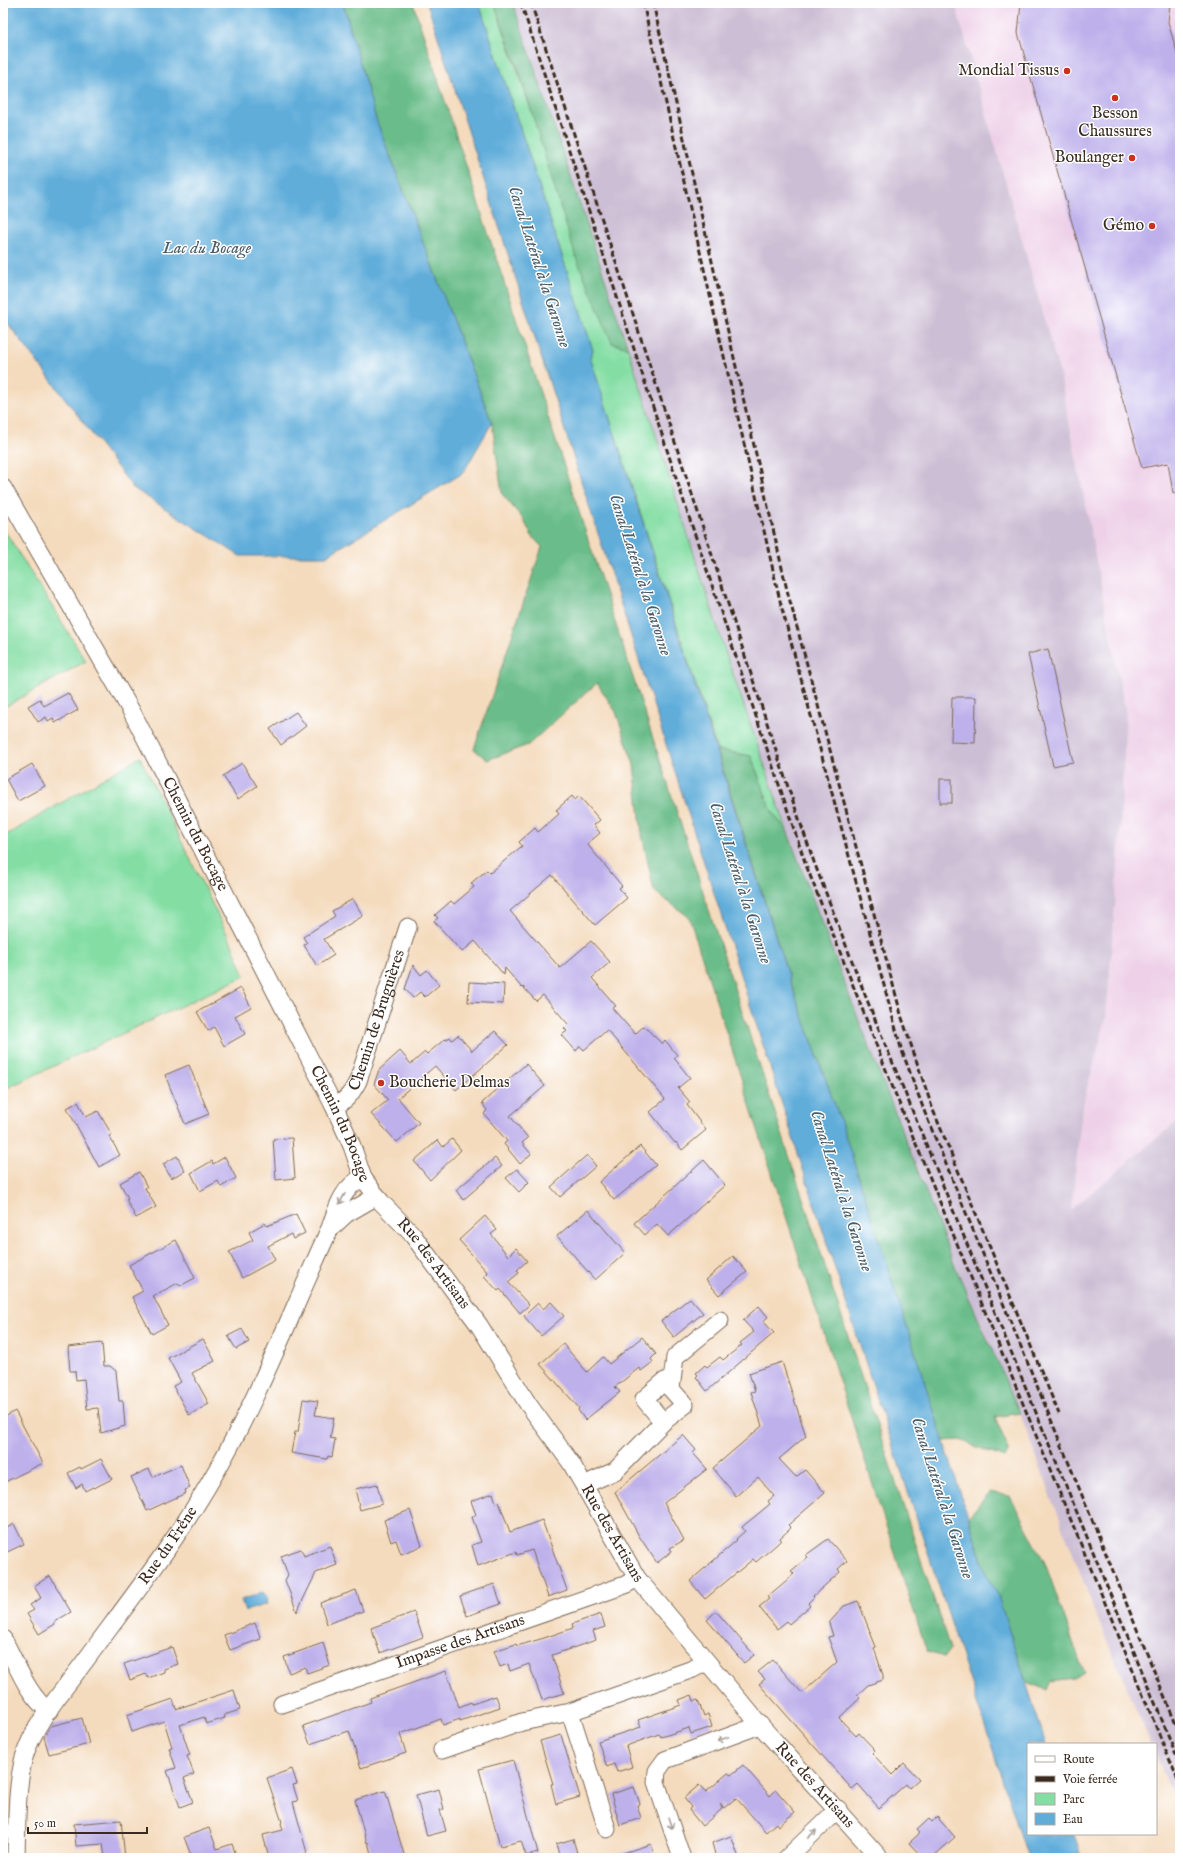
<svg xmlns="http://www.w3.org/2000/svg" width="1183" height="1861" font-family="'IM FELL English',serif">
<rect width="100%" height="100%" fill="#fff"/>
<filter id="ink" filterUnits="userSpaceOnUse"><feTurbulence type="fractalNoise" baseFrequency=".025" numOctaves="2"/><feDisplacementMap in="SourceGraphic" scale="8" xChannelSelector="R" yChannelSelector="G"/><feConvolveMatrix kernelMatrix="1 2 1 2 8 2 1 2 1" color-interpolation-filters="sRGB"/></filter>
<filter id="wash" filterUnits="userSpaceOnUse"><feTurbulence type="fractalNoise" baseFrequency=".012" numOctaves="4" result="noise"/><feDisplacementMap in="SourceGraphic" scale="16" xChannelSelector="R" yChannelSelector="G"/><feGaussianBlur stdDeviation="0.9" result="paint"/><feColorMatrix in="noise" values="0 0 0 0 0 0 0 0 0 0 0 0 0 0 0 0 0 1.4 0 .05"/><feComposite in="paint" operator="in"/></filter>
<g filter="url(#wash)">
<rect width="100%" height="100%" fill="#f4dbbe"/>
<!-- built -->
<polygon fill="#eed0e8" points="955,3 1180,3 1180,1119 1071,1211 1082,1108 1106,1018 1117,879 1126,715 1060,375"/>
<!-- industrial -->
<polygon fill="#ccbed4" points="513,3 955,3 1060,375 1126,715 1117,879 1106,1018 1082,1108 1071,1210 1180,1119 1180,1812 1156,1756 1156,1744 1151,1744 1096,1615 1020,1413 954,1264 844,982 788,833 725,651 628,348"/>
<!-- green -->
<g fill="#84dea4" stroke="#608461">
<polygon points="479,3 494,3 612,343 628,348 725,651 788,833 771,810 751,756 717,750 590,357 593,350"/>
<polygon points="3,528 86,661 3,708"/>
<polygon points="140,757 231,942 245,976 5,1089 3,1083 3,837"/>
</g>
<!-- forest -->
<g fill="#6bbd8a" stroke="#537454">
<polygon points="343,3 413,3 950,1649 944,1657 927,1652 689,917 654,891 642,835 634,765 616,712 597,683 528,745 487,760 474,749 542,547 532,536 523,519 502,494 492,423 376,119"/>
<polygon points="494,3 513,3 628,348 612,343 575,255 521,77"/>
<polygon points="717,750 751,756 771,810 788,833 844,982 954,1264 1020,1413 995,1417 1009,1450 1005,1458 960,1440 943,1441 841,1122 789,978"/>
<polygon points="990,1492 1010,1496 1045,1563 1084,1673 1074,1679 1051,1682 1047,1690 1026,1682 996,1591 988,1579 968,1517"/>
</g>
<!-- water -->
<g fill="#61adda" stroke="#4e6c7c">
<polygon points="3,3 343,3 376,119 492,423 463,473 326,556 240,556 133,488 3,317"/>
<polygon points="427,3 479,3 593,350 590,357 789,978 841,1122 988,1579 996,1590 1046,1744 1028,1744 1028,1834 1074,1834 1082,1858 1028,1858 851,1318"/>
<polygon points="263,1592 268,1598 266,1601 267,1604 245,1611 241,1600"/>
</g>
<g id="blocks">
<!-- building -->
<g fill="#beb1eb">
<polygon points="1021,3 1170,3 1168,22 1180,63 1180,492 1173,493 1168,463 1142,468 1018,33"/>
<polygon points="1048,649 1073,762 1053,766 1028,654"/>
<polygon points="68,693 78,710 55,723 53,718 48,721 46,717 38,722 28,706 40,699 44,706"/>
<polygon points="952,697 976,697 975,743 951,742"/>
<polygon points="296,712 306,726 281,745 270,729"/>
<polygon points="242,763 257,786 238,799 223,776"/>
<polygon points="32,764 45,786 18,801 6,779"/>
<rect x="940" y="779" width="12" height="24"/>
<polygon points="572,796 575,800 579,796 600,820 594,825 600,833 587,844 622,886 619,888 627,898 595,925 552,875 510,911 560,968 591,941 610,962 592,978 616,1006 612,1008 635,1034 644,1026 662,1044 665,1040 677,1055 674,1058 690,1078 678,1088 690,1102 687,1105 706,1130 682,1150 676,1142 675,1143 650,1112 665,1099 607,1030 584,1050 580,1046 576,1051 562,1035 567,1031 564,1028 568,1024 543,995 536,1001 523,987 522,988 505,968 504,975 475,941 462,952 434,921 438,918 435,915 451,901 454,904 474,887 471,883 487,870 490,873 522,846 519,842 535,828 538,832 559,814 556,810"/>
<polygon points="353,899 363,916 324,939 334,955 317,966 304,945 307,943 303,937 335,916 332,911"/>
<polygon points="413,965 421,975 427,970 439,985 425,997 420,992 413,998 405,989"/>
<polygon points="469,982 504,984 503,1004 468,1002"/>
<polygon points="241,988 251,1007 235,1016 245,1034 224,1046 214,1027 208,1031 197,1012"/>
<polygon points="495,1031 508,1045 456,1090 435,1066 398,1098 419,1123 397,1142 371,1114 388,1100 374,1084 379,1070 400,1051 411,1064 425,1052 427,1054 445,1039 446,1040 450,1037 452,1040 458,1035 472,1051"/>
<polygon points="526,1064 545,1086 510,1116 528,1138 522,1143 531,1154 520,1164 504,1144 507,1141 484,1114 487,1110 482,1103"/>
<polygon points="189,1065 209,1114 185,1124 165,1075"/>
<polygon points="78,1102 86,1117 98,1111 112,1135 109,1136 120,1155 99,1167 67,1108"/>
<polygon points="292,1138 295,1178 276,1180 273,1139"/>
<polygon points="452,1139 461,1150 430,1180 414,1161 438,1140 443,1147"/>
<polygon points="640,1146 656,1165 614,1200 599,1182"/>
<polygon points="587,1155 596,1166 560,1197 551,1187"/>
<polygon points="177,1156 185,1171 171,1178 163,1164"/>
<polygon points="225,1157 236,1178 221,1187 218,1181 200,1191 191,1173 212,1161 213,1164"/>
<polygon points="495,1158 502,1166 463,1200 456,1190"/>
<polygon points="704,1160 725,1185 668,1236 657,1224 645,1235 634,1223"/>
<polygon points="517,1169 529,1182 519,1192 506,1178"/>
<polygon points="139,1172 147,1187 145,1188 156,1207 136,1218 126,1199 128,1198 120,1183"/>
<polygon points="588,1210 625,1253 595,1280 557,1236"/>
<polygon points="296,1214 305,1233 293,1239 291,1234 268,1246 275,1260 242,1278 229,1252 253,1240 249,1232 265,1223 267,1226"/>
<polygon points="485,1216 497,1230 491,1234 508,1256 516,1248 527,1261 517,1270 519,1273 508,1282 529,1305 520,1313 500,1289 498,1291 484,1276 488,1273 459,1240"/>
<polygon points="176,1240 195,1278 180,1286 178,1283 153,1296 168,1325 152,1334 132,1297 143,1291 129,1265"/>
<polygon points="733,1256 747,1272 719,1295 706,1280"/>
<polygon points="690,1298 703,1313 674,1337 661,1321"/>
<polygon points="551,1302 564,1316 541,1336 524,1316 538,1303 543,1309"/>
<polygon points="759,1306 768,1317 763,1321 774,1333 707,1391 696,1377 698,1375 696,1373 705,1365 707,1367 720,1357 723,1360 742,1345 740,1343 754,1332 743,1320"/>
<polygon points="242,1329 249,1342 236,1349 228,1336"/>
<polygon points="642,1337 656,1354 651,1359 653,1362 641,1371 639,1368 615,1387 620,1392 585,1420 578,1410 579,1408 540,1364 563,1344 587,1372 603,1357 609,1364"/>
<polygon points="203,1339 215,1361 192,1373 209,1404 189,1415 173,1386 181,1382 168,1358"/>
<polygon points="102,1343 104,1366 110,1366 116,1371 119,1401 123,1401 125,1426 101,1433 98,1408 87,1409 84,1379 76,1380 75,1371 70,1371 68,1347"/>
<polygon points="782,1362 806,1436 779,1459 796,1477 805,1470 825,1493 788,1525 791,1528 780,1538 781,1540 776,1545 756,1562 753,1559 705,1599 690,1581 737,1540 736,1539 745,1531 742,1527 770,1504 768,1501 774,1496 758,1477 736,1496 713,1468 762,1426 751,1392 755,1391 749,1373"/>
<polygon points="303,1399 318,1401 315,1415 334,1418 330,1438 335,1439 332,1457 328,1456 327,1459 291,1453 295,1432 298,1432"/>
<polygon points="15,1411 43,1463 3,1483 3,1418"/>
<polygon points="683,1435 696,1450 693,1453 707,1469 664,1503 684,1540 670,1548 672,1551 657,1563 639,1536 615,1492"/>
<polygon points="101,1459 112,1479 94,1488 93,1487 85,1491 82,1484 76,1488 68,1473 80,1467 81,1469"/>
<polygon points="181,1465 190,1488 185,1490 186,1493 147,1511 131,1477 149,1469 153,1477"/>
<polygon points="377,1484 382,1504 360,1510 355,1489"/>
<polygon points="493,1493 496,1503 499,1502 510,1532 542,1520 567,1590 548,1597 532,1550 517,1555 516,1552 478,1566 472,1545 481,1542 472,1517 476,1515 471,1501"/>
<polygon points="410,1510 422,1546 401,1554 396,1540 391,1542 384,1520"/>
<polygon points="14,1524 24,1544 3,1554 3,1530"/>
<polygon points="828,1539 847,1561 838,1569 840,1572 813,1596 814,1597 808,1603 810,1606 789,1624 787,1621 777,1629 759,1607 769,1599 767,1597 794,1574 791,1571 808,1557 806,1555"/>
<polygon points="330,1546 337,1565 316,1573 297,1612 285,1580 288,1575 281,1556 301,1549 304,1556"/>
<polygon points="50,1576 71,1612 54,1622 55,1624 39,1634 27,1614 34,1610 30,1605 41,1598 34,1586"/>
<polygon points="494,1584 501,1604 467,1616 460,1596"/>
<polygon points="356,1590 363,1611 327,1624 320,1603"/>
<polygon points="858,1601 876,1647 874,1648 883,1675 883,1680 868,1685 857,1695 860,1698 839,1718 856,1736 859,1733 875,1750 872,1753 892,1775 904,1763 919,1779 909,1788 906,1784 879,1808 858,1784 852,1789 759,1684 765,1679 758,1672 773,1660 802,1693 837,1662 828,1637 833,1636 829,1623 844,1606"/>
<polygon points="716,1611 754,1655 744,1663 707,1620"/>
<polygon points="414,1612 423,1637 380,1653 371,1628"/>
<polygon points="601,1614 605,1627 593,1631 596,1640 552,1655 564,1693 542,1700 529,1664 510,1671 508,1664 500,1667 494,1651 516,1644 517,1646 544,1638 573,1628 572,1624"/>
<polygon points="255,1623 261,1639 230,1650 224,1635"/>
<polygon points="323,1643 330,1665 307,1673 305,1667 289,1673 284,1657"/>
<polygon points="172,1647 178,1664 164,1669 164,1672 148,1678 146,1674 130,1680 124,1664"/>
<polygon points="446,1671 459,1707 471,1702 472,1704 496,1696 500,1707 460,1721 460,1719 443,1725 441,1719 400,1734 406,1753 361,1768 349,1731 310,1744 303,1726 371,1702 370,1698"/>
<polygon points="234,1690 240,1710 224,1715 225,1718 206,1724 204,1717 180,1725 190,1755 187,1756 194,1774 184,1778 193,1802 180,1807 167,1771 176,1768 169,1748 172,1747 164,1721 132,1732 127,1715 173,1699 176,1709"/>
<polygon points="692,1695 694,1701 698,1700 704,1716 708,1714 712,1727 691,1734 689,1728 661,1737 659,1734 626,1746 632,1767 617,1772 614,1764 607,1767 598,1741 641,1727 638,1720 681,1705 679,1700"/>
<polygon points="82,1718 89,1744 49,1754 44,1737 51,1726"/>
<polygon points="561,1735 580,1797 556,1804 551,1784 553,1784 540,1741"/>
<polygon points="513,1760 538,1853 526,1856 521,1841 500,1846 479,1769"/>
<polygon points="743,1765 770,1796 776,1790 795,1812 778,1826 776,1823 766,1832 736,1798 724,1808 720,1803 722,1809 702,1826 689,1810 691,1807 684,1798 699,1785 706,1792 728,1773 731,1775"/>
<polygon points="292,1769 297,1784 293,1785 298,1801 293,1802 307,1853 288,1858 269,1858 263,1835 283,1830 281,1823 282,1822 267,1778"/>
<polygon points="634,1787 640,1804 637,1805 641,1818 620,1825 611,1794"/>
<polygon points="439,1789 444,1809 440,1810 446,1831 427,1836 416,1795"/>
<polygon points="385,1791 388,1800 405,1858 372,1858 368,1842 367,1843 355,1800"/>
<polygon points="937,1817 955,1837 932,1858 923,1858 909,1843 920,1833 917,1830 929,1819 932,1822"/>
<polygon points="121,1820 125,1858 105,1858 103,1844 76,1846 74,1824"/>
<polygon points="209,1828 217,1849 232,1844 237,1858 192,1858 184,1837"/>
<polygon points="731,1836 739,1858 716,1858 712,1843"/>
<polygon points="573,1839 577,1853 560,1858 556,1844"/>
<polygon points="651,1844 655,1858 618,1858 617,1855"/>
</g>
</g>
</g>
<g filter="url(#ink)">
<use href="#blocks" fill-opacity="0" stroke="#7c6856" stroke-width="1"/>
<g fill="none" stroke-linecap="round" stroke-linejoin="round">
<defs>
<g id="minor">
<path id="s1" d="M 3,488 L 133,714 L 334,1106 L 352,1146 L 363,1178 L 381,1202 L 412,1234 L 479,1325 L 528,1404 L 571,1463 L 637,1578 L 760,1725 L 880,1858"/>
<path id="s2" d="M 334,1106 C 347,1101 352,1092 358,1081 L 408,927"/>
<polyline points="331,1228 346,1214 377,1196"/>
<polyline points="663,1422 644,1399 665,1381 671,1389"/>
<polyline points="584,1485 615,1471 663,1422 685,1405 671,1389 675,1357 720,1320"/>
<path d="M 3,1639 C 16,1662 27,1695 49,1711"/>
<path id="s3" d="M 282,1704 L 625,1585 L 637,1578"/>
<polyline points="570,1712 607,1829"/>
<polyline points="442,1750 522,1722 570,1712 693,1669 706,1662"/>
<path id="s4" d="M 16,1858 C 17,1826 16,1792 23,1761 C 32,1725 63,1691 85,1661 C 127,1604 171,1548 207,1487 C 256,1405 290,1315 330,1228 C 337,1208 343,1186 363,1178"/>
<polyline points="682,1858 656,1782 657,1771 665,1760 760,1725"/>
<polyline points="787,1858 838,1809"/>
</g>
</defs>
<!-- minor casing -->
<use href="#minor" stroke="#7c6856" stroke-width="19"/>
<!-- minor -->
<use href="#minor" stroke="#fff" stroke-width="17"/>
<!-- rail -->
<g stroke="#3b2a1e" stroke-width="3" stroke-dasharray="6 3" stroke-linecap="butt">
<polyline points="521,3 685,505 806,865 895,1093 1180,1785"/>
<polyline points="531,3 788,787 814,862 867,1000 1180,1764"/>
<polyline points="643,3 781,605 901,1048 925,1113 1180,1734"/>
<polyline points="653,3 787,590 902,1018 933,1110 1059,1414"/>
</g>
</g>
<!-- one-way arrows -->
<defs><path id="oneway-shaft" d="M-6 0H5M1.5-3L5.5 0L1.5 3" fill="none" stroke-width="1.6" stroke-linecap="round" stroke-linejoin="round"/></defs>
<g stroke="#a79f9a">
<use href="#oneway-shaft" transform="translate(342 1199) rotate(119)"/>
<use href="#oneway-shaft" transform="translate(723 1739) rotate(159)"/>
<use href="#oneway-shaft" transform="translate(670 1823) rotate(71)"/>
<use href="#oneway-shaft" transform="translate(812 1834) rotate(-43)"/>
</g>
</g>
<!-- markers -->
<g fill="#c8321e" stroke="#fff" stroke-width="1.5">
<circle cx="1067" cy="71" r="4"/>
<circle cx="1115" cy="98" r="4"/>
<circle cx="1132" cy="158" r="4"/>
<circle cx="1152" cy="226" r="4"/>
<circle cx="381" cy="1083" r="4"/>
</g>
<g text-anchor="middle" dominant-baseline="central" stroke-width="3" stroke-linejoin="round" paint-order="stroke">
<!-- poi labels -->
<g font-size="16" fill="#3b2a1e" stroke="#fff" text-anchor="end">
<text x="1059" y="71">Mondial Tissus</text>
<text x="1115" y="114" text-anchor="middle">Besson<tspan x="1115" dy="18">Chaussures</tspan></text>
<text x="1124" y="158">Boulanger</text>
<text x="1144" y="226">Gémo</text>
<text x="389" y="1083" text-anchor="start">Boucherie Delmas</text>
</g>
<!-- street labels -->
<g font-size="16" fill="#3b2a1e" stroke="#fff">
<text stroke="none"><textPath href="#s1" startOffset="396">Chemin du Bocage</textPath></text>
<text stroke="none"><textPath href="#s2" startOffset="99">Chemin de Bruguières</textPath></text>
<text stroke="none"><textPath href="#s1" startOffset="720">Chemin du Bocage</textPath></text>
<text stroke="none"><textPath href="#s1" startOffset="890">Rue des Artisans</textPath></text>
<text stroke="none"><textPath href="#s1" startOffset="1214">Rue des Artisans</textPath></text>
<text stroke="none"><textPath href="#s4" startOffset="358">Rue du Frêne</textPath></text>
<text stroke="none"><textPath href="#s3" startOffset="189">Impasse des Artisans</textPath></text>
<text stroke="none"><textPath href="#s1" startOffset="1538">Rue des Artisans</textPath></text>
</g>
<!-- water labels -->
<g font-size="17" font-style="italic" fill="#4a5e69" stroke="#fff">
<text x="207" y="248">Lac du Bocage</text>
<text transform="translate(539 267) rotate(72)">Canal Latéral à la Garonne</text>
<text transform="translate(640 575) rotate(72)">Canal Latéral à la Garonne</text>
<text transform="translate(740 883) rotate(72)">Canal Latéral à la Garonne</text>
<text transform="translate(841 1191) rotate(72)">Canal Latéral à la Garonne</text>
<text transform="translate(942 1498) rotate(72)">Canal Latéral à la Garonne</text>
</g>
</g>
<!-- margin -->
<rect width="1183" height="1861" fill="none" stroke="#fff" stroke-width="16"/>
<!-- legend -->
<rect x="1027" y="1743" width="130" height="92" fill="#ffffff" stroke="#b1aaa5"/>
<rect x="1035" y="1756" width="20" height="6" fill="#ffffff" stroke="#b1aaa5"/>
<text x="1063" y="1763" font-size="12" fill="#3b2a1e">Route</text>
<rect x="1035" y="1776" width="20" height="6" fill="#3b2a1e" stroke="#b1aaa5"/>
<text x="1063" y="1783" font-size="12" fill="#3b2a1e">Voie ferrée</text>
<rect x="1035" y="1793" width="20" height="12" fill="#84dea4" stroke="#b1aaa5"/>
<text x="1063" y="1803" font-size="12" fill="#3b2a1e">Parc</text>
<rect x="1035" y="1813" width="20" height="12" fill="#61adda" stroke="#b1aaa5"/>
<text x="1063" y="1823" font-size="12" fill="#3b2a1e">Eau</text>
<!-- scale -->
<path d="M28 1827v6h119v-6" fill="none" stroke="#3b2a1e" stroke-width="2"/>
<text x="34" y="1827" font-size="12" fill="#3b2a1e" stroke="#ffffff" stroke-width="3" paint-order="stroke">50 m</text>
</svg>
